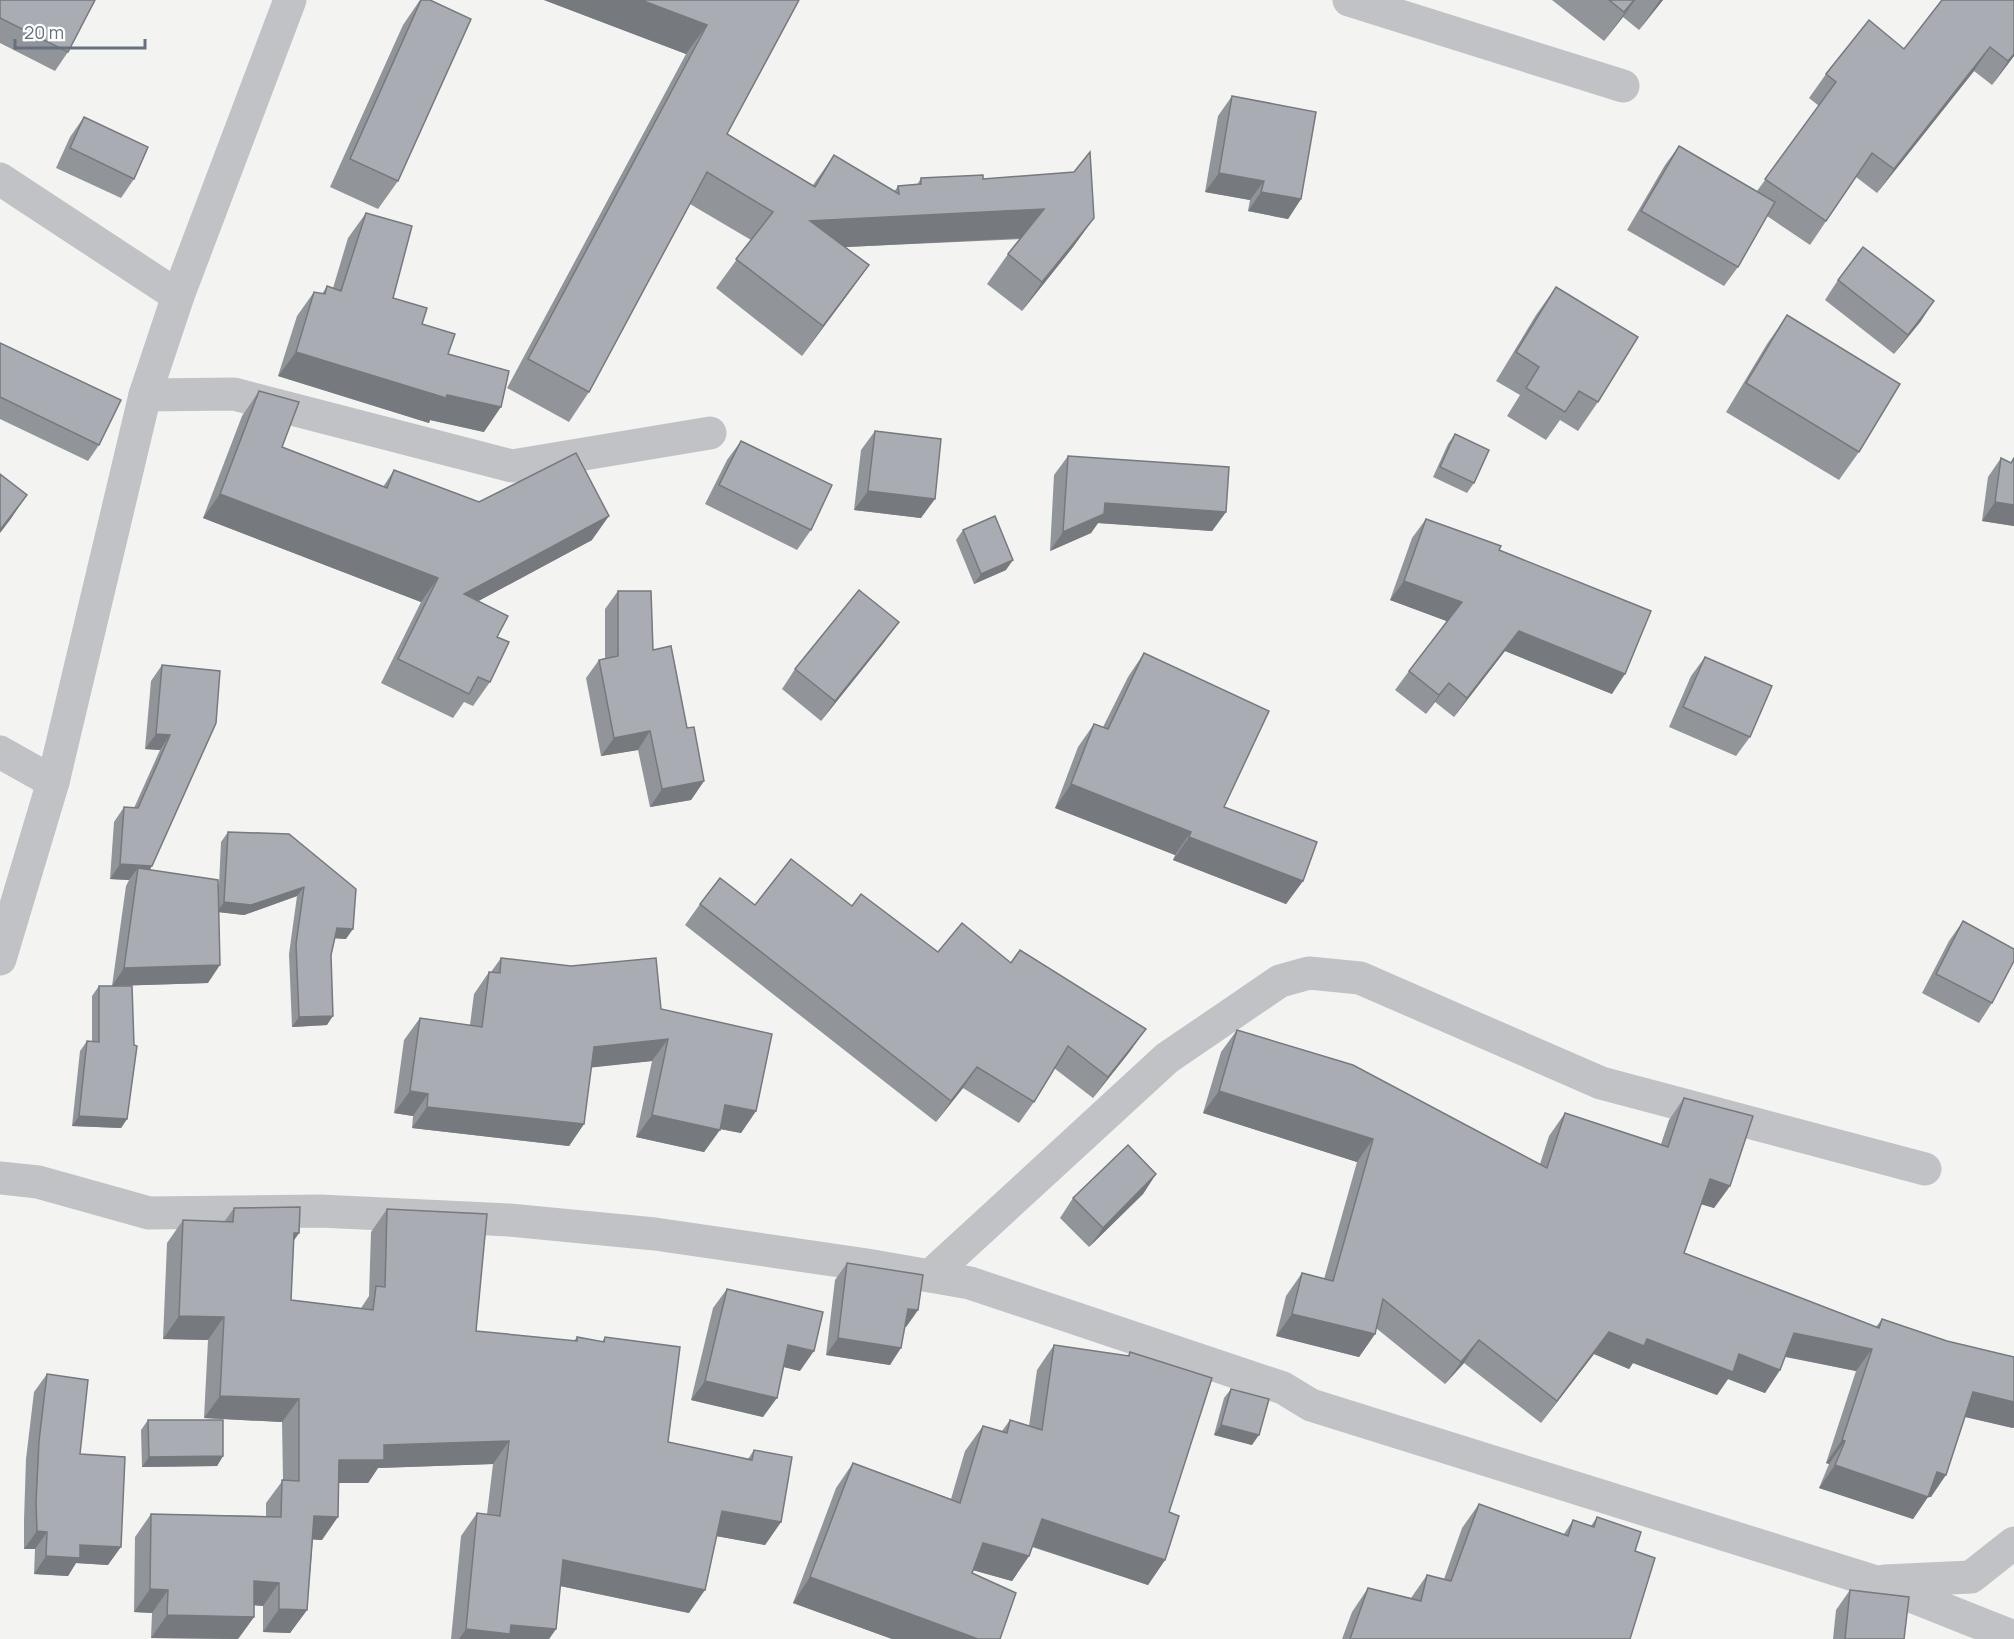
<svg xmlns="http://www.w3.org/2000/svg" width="2014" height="1639" font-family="Manrope,sans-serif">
<rect width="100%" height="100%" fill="#f3f4f1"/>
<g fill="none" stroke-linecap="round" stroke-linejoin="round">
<!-- street -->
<g stroke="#c0c2c5" stroke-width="33">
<polyline points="1349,0 1623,86"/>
<polyline points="0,179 178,296"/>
<polyline points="145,395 234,394 512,466 710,433"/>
<polyline points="0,752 53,782"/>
<polyline points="0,959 53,782 145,395 178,296 290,0"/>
<polyline points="0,1178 38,1182 149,1213 320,1211 509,1220 655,1234 867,1265 970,1283 1283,1388 1311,1405 1873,1581 2014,1637"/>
<polyline points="930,1276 1167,1058 1280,981 1309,973 1360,978 1601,1083 1925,1169"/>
<polyline points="1884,1581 1971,1577 2014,1543"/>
</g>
</g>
<!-- wall -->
<g fill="#91959a">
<polygon points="0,0 68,52 55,71 0,43"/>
<polygon points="420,0 430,0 398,181 378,209 330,187 403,25"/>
<polygon points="544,0 799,0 727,134 813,185 834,155 894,192 898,186 917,185 921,178 983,179 1094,218 1073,247 1022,311 987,284 1008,254 1021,239 845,247 869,265 848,294 802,356 716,288 751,240 690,204 589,392 569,422 507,388 686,54"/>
<polygon points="1552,0 1663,0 1639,30 1623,17 1604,41"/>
<polygon points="2014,1 2014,56 1992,85 1974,71 1877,193 1856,177 1810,245 1767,216 1738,267 1724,286 1627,230 1665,165 1679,146 1757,191 1819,106 1809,98 1826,74 1904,49"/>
<polygon points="1232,96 1301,199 1288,219 1248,211 1250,200 1205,192 1218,116"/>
<polygon points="84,117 134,179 121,198 56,168 70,137"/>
<polygon points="366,213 393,298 422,324 448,354 484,432 430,420 429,423 278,376 297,316 314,292 322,294 327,286 333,288 348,238"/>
<polygon points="1838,280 1921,321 1894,354 1825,300"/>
<polygon points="1556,287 1598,402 1578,431 1560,420 1546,440 1507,416 1520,395 1496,381 1536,315"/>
<polygon points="1787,315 1859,452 1839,480 1726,412 1767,344"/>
<polygon points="0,343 99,445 88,461 0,419"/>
<polygon points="259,391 282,447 383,487 394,470 479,502 592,540 478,601 497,637 490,682 473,706 464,702 453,718 381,683 421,602 203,518 242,416"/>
<polygon points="875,431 921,518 854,510 861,450"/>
<polygon points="1455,434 1474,483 1467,493 1433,477 1448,444"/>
<polygon points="741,441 811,530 797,550 705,504 727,460"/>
<polygon points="1068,456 1226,512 1212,531 1098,523 1091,533 1050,551 1054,475"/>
<polygon points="2001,458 2014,526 1982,521 1988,477"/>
<polygon points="1426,519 1499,550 1612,694 1505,651 1454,717 1435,702 1426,714 1395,690 1409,671 1447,621 1390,600 1412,538"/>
<polygon points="963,530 1006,570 974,584 956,540"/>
<polygon points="618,591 653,650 687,728 704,781 691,800 650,807 638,750 601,756 586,678 599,660 605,658 605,609"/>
<polygon points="885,641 821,721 782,689 795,669"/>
<polygon points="1144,653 1224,807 1303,881 1286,904 1173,860 1175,855 1055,808 1078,747 1094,724 1103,727 1128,677"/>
<polygon points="1705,657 1750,737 1736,756 1669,727 1691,676"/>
<polygon points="162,665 220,671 150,870 219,885 221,842 228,832 289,834 346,939 335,938 331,955 327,1025 292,1027 289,954 297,896 244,915 219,912 208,983 112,986 126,886 129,880 110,879 114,822 124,807 134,808 160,750 145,749 151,681"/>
<polygon points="700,904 852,906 938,952 1010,963 1020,950 1131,1050 1093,1098 1054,1068 1034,1102 1019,1123 963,1088 936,1122 685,925"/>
<polygon points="1963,921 1992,1003 1979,1023 1922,993 1949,941"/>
<polygon points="501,958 661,1009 756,1111 741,1133 720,1129 704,1152 636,1137 652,1061 591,1067 584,1124 569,1146 412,1128 413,1116 394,1113 404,1040 420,1018 470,1025 474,994 489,972 491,972"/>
<polygon points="99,986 127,1119 121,1128 72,1126 80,1051 87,1041 92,1041 92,996"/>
<polygon points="1237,1030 1540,1164 1549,1136 1565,1113 1661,1144 1669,1120 1684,1098 1730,1186 1714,1208 1701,1204 1684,1253 1876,1327 1882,1319 1947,1341 2014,1357 2014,1427 2013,1428 1965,1417 1931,1497 1928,1497 1913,1519 1819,1488 1829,1464 1826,1463 1856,1371 1785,1357 1780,1370 1765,1393 1728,1379 1717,1395 1633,1363 1629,1369 1594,1354 1541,1423 1464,1363 1445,1384 1376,1328 1375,1334 1359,1357 1276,1336 1286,1296 1302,1273 1324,1279 1357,1162 1203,1113 1221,1052"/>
<polygon points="1156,1174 1143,1194 1089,1247 1060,1218 1073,1198"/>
<polygon points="234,1208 299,1233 294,1240 291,1300 361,1308 369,1296 371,1232 387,1209 476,1331 574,1341 577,1337 602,1342 605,1337 668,1442 748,1459 754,1450 781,1522 765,1545 716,1536 689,1613 560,1586 556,1629 549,1639 451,1639 461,1536 477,1513 487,1514 493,1464 378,1468 368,1483 339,1483 322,1540 313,1539 307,1610 290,1633 263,1632 263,1606 254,1605 254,1617 238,1639 151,1638 152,1613 134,1612 135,1537 151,1514 266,1516 266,1503 283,1480 282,1422 204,1418 208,1340 163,1339 167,1243 183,1220 224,1222"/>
<polygon points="847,1263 918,1310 906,1327 905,1327 890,1365 826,1355 835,1280"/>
<polygon points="727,1289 800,1371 784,1367 763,1417 691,1400 713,1308"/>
<polygon points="1054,1345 1128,1356 1130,1352 1169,1512 1165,1560 1148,1585 1032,1547 1029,1556 1012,1581 973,1570 972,1573 1000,1639 892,1639 793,1603 836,1488 853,1463 951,1499 965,1451 983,1426 1002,1431 1010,1420 1029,1426 1037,1370"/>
<polygon points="47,1374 80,1454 108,1565 76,1563 68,1576 34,1574 35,1549 24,1549 24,1520 26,1459 34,1392"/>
<polygon points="1231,1389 1252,1445 1214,1435 1224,1398"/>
<polygon points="148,1420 223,1456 217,1466 142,1467 141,1430"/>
<polygon points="1479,1504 1564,1534 1573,1520 1591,1526 1597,1517 1635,1551 1630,1639 1342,1639 1352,1612 1368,1588 1411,1598 1427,1575 1444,1579 1462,1528"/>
<polygon points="1850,1590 1904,1639 1833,1639 1836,1610"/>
</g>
<!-- shaded-wall -->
<g fill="#76797d">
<polygon points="544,0 641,0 707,25 686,54"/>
<polygon points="1634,0 1635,0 1623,17 1604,41"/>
<polygon points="1660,0 1663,0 1639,30"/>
<polygon points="1990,47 1974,71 1877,193 1894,169"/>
<polygon points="2014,54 2014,56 1992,85 2008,61"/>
<polygon points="1219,173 1264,181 1250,200 1205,192"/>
<polygon points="1261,192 1301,199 1288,219 1248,211"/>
<polygon points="1044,209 1024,238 789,250 810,221"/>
<polygon points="1094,218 1073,247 1022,311 1042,282"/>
<polygon points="869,265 848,294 802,356 823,326"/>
<polygon points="1934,301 1921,321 1894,354 1908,335"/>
<polygon points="296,352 501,407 484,432 430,420 429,423 278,376"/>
<polygon points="868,491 935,499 921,518 854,510"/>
<polygon points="220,494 438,578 421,602 203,518"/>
<polygon points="27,495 10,520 0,533 0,530"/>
<polygon points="1995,502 2014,505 2014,526 1982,521"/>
<polygon points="1105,503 1226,512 1212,531 1098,523 1091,533 1050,551 1063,532"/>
<polygon points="609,516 592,540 447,618 464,594"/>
<polygon points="1013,560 1006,570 974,584 981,574"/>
<polygon points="1404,581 1462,602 1449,622 1390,600"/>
<polygon points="899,622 885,641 821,721 835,701"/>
<polygon points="1519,631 1625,674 1612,694 1505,651 1454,717 1467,698"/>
<polygon points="1449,683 1435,702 1426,714 1439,695"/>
<polygon points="650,731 638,750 601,756 614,738"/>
<polygon points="156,734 170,735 160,750 145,749"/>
<polygon points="704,781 691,800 650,807 662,789"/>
<polygon points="1071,784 1191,832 1175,855 1055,808"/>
<polygon points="1189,837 1303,881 1286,904 1173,860"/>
<polygon points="120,864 152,866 142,881 138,868 129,880 110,879"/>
<polygon points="304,887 297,896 244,915 217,912 224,902"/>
<polygon points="337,928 353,929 346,939 330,938"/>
<polygon points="220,965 208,983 112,986 124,968"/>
<polygon points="333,1016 327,1025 292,1027 299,1017"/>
<polygon points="1146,1029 1131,1050 1093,1098 1108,1077"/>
<polygon points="668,1039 652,1061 578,1069 594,1047"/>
<polygon points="977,1067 963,1088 936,1122 951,1101"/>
<polygon points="410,1091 428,1094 413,1116 394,1113"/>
<polygon points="1219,1091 1373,1139 1357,1162 1203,1113"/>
<polygon points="725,1105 756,1111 741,1133 710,1127"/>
<polygon points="427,1107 584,1124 569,1146 412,1128"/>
<polygon points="652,1115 720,1130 704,1152 636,1137"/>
<polygon points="79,1116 127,1119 121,1128 72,1126"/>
<polygon points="1156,1174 1143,1194 1089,1247 1103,1228"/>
<polygon points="1710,1179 1730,1186 1714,1208 1694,1202"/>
<polygon points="294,1233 299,1233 283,1256"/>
<polygon points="908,1309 918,1310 906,1327 896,1326"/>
<polygon points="1292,1314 1375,1334 1359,1357 1276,1336"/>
<polygon points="179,1316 224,1317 208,1340 163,1339"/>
<polygon points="1609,1332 1647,1339 1739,1354 1780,1370 1765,1393 1728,1379 1717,1395 1633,1363 1629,1369 1594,1354 1541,1423 1557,1401"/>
<polygon points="1794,1333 1872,1349 1856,1371 1778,1355"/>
<polygon points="838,1338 901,1348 890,1365 826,1355"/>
<polygon points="1479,1340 1464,1363 1445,1384 1461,1362"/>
<polygon points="788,1345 814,1351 800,1371 775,1365"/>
<polygon points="705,1381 777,1398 763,1417 691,1400"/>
<polygon points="1973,1392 2014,1402 2014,1427 2013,1428 1957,1415"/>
<polygon points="220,1396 299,1399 282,1422 204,1418"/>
<polygon points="1221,1425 1259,1435 1252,1445 1214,1435"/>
<polygon points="1842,1440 1845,1441 1829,1464 1826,1463"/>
<polygon points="509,1441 493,1464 378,1468 368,1483 323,1483 339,1460 384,1445"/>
<polygon points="223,1456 217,1466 142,1467 149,1457"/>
<polygon points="1835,1465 1937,1472 1946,1475 1931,1497 1928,1497 1913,1519 1819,1488"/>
<polygon points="722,1511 781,1522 765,1545 705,1534"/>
<polygon points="314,1516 338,1517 322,1540 298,1539"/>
<polygon points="1042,1519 1165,1560 1148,1585 1025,1544"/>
<polygon points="37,1531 47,1532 35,1549 24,1549"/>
<polygon points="983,1543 1029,1556 1012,1581 965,1568"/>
<polygon points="80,1545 121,1547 108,1565 76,1563 68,1576 34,1574 46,1556"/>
<polygon points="563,1560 705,1590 689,1613 546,1583"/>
<polygon points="810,1577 978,1639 892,1639 793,1603"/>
<polygon points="254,1581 279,1583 263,1606 238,1604"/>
<polygon points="150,1589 168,1590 152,1613 134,1612"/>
<polygon points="279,1609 307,1610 290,1633 263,1632"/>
<polygon points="167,1615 254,1617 238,1639 151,1638"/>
<polygon points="511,1625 556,1629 549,1639 459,1639 466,1629"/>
</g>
<!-- building -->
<g fill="#a9adb3" stroke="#76797d" stroke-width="1.5">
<polygon points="0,0 95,0 68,52 0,18"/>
<polygon points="421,0 430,0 471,19 398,181 350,159"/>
<polygon points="641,0 799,0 727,134 815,187 834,155 899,194 898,186 921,184 921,178 983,175 983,179 1074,172 1090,152 1094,218 1042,282 1008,254 1044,209 810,221 869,265 823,326 736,259 773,212 707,172 589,392 528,359 707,25"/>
<polygon points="1609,0 1634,0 1624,12"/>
<polygon points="1942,0 2013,0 2014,1 2014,54 2008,61 1990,47 1894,169 1872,153 1826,221 1765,179 1836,82 1826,74 1869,20 1904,49"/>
<polygon points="1232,96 1316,112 1301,199 1261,192 1264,181 1219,173"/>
<polygon points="84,117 148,147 134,179 70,148"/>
<polygon points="1679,146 1775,202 1738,267 1641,211"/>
<polygon points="366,213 412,226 393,298 427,308 422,324 455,334 448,354 509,371 501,407 447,395 446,398 296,352 314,292 325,294 327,286 341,291"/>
<polygon points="1863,247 1934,301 1908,335 1838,280"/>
<polygon points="1556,287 1638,337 1598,402 1579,391 1565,412 1526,388 1539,367 1516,352"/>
<polygon points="1787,315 1900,384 1859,452 1746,383"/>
<polygon points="0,343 121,400 99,445 0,397"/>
<polygon points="259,391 299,402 282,447 387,488 394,470 479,502 576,453 609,516 464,594 508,616 497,637 509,642 490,682 478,677 469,694 398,659 438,578 220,494"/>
<polygon points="875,431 941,439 935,499 868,491"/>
<polygon points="1455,434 1489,450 1474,483 1440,467"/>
<polygon points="741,441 832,485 811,530 719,485"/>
<polygon points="1068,456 1229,467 1226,512 1105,503 1104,514 1063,532"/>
<polygon points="2001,458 2011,463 2014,458 2014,505 1995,502"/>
<polygon points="0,474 27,495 0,530"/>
<polygon points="995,516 1013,560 981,574 963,530"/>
<polygon points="1426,519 1501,546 1499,550 1651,611 1625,674 1519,631 1467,698 1449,683 1439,695 1409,671 1462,602 1404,581"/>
<polygon points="859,590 899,622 835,701 795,669"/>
<polygon points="618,591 651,591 653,650 671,646 687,728 694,727 704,781 662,789 650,731 614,738 599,660 618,656"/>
<polygon points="1144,653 1269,711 1224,807 1317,842 1303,881 1189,837 1191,832 1071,784 1094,724 1108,729"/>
<polygon points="1705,657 1772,686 1750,737 1683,707"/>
<polygon points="162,665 220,671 216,723 152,866 120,864 124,807 138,808 170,735 156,734"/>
<polygon points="228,832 289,834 356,889 353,929 337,928 331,955 333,1016 299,1017 296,944 304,887 251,905 224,902"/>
<polygon points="791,859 852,906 861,894 938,952 962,923 1011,963 1020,950 1146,1029 1108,1077 1068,1046 1034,1102 977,1067 951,1101 700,904 720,878 755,905"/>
<polygon points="138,868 218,880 220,965 124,968"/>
<polygon points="1963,921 2014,949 2014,961 1992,1003 1936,974"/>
<polygon points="501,958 571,966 656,958 661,1009 772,1034 756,1111 725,1105 720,1130 652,1115 668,1039 594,1047 584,1124 427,1107 428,1094 410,1091 420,1018 482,1027 489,972 500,973"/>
<polygon points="99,986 132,986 134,1045 137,1046 127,1119 79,1116 87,1041 99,1042"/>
<polygon points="1237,1030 1353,1065 1547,1168 1565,1113 1668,1147 1684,1098 1753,1116 1730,1186 1710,1179 1684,1253 1879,1328 1882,1319 1947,1341 2014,1357 2014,1402 1973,1392 1946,1475 1937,1472 1928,1497 1835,1465 1845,1441 1842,1440 1872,1349 1794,1333 1780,1370 1739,1354 1733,1372 1647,1339 1644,1346 1609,1332 1557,1401 1479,1340 1461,1362 1383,1299 1375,1334 1292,1314 1302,1273 1333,1281 1373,1139 1219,1091"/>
<polygon points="1128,1145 1156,1174 1103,1228 1073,1198"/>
<polygon points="300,1207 299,1233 294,1233 291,1300 373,1310 376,1286 385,1287 387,1209 487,1214 476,1331 577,1341 577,1337 604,1342 605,1337 680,1347 668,1442 752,1460 754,1450 792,1457 781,1522 722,1511 705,1590 563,1560 556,1629 511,1625 510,1634 466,1629 477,1513 500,1516 509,1441 384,1445 384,1460 339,1460 338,1517 314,1516 307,1610 279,1609 279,1583 254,1581 254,1617 167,1615 168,1590 150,1589 151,1514 281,1517 282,1480 299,1481 299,1399 220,1396 224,1317 179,1316 183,1220 233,1222 234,1208"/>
<polygon points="847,1263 923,1275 918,1310 908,1309 901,1348 838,1338"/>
<polygon points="727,1289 823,1312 814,1351 788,1345 777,1398 705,1381"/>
<polygon points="1054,1345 1129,1356 1130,1352 1212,1378 1169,1512 1179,1516 1165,1560 1042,1519 1029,1556 983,1543 972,1573 1016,1593 1000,1639 978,1639 810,1577 853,1463 960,1503 983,1426 1007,1433 1010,1420 1042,1430"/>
<polygon points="47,1374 88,1380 80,1454 125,1457 121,1547 80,1545 80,1558 46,1556 47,1532 37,1531 36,1502 39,1441"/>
<polygon points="1231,1389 1269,1399 1259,1435 1221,1425"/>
<polygon points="148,1420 223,1420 223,1456 149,1457"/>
<polygon points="1479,1504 1568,1536 1573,1520 1594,1527 1597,1517 1641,1532 1635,1551 1655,1558 1630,1639 1350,1639 1368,1588 1421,1601 1427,1575 1451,1581"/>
<polygon points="1850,1590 1909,1597 1904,1639 1845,1639"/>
</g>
<!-- scale -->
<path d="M15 39v9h130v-9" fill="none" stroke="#67707e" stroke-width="3"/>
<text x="24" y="39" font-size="18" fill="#67707e" stroke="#ffffff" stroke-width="4.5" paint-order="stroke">20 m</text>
</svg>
